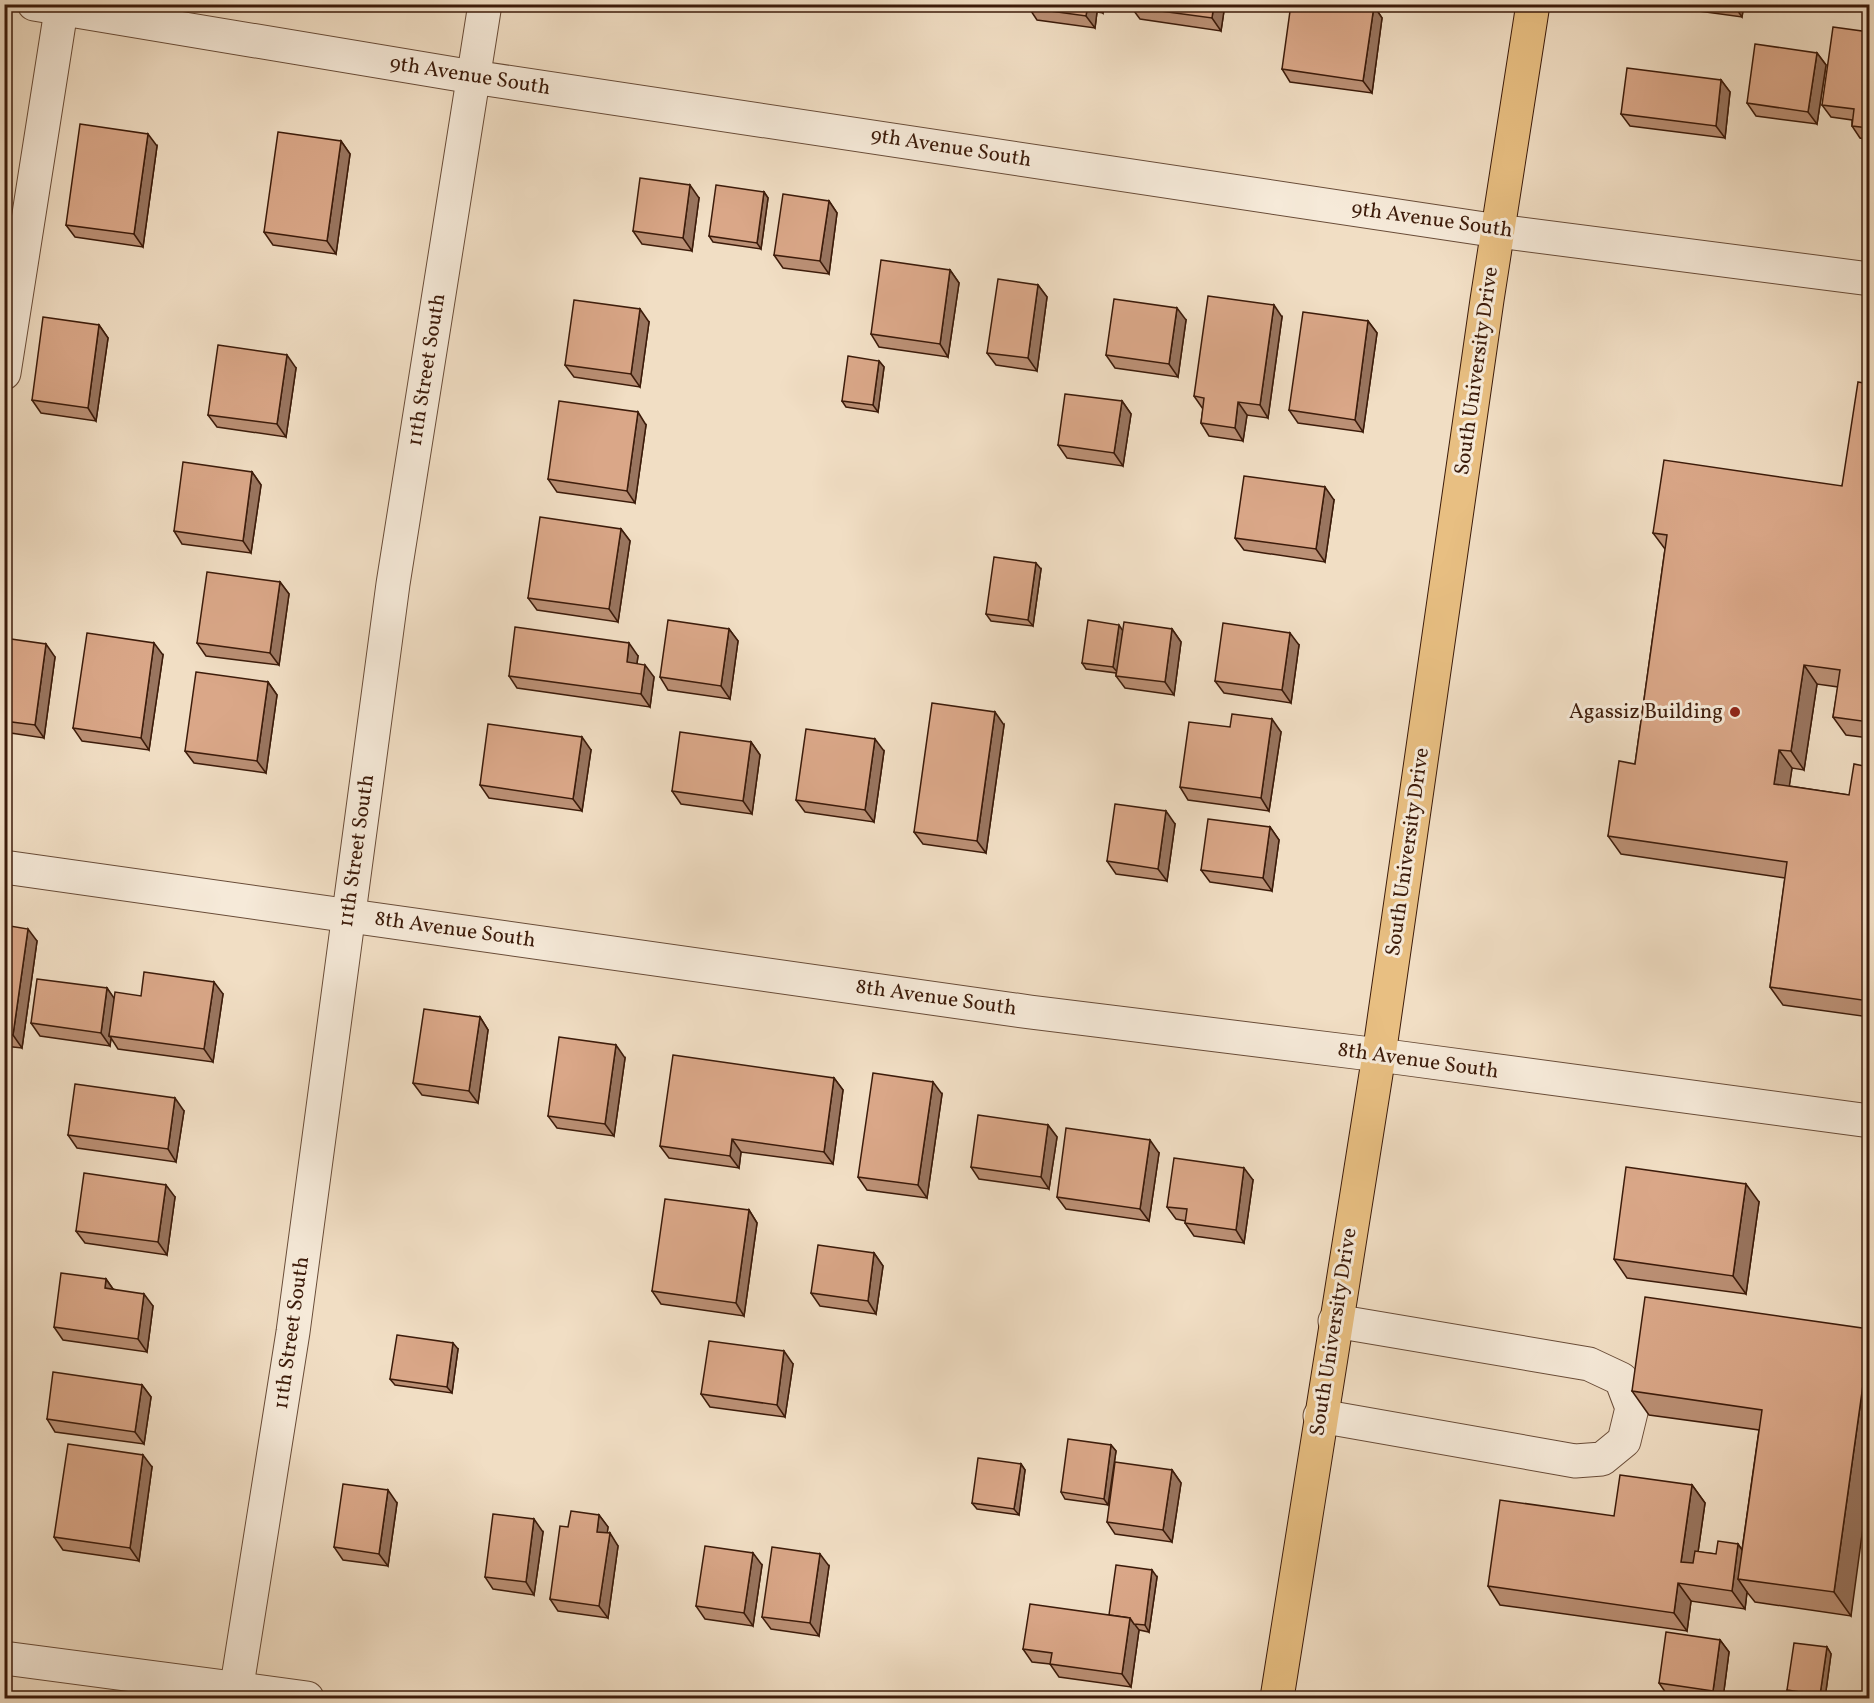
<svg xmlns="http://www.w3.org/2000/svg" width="1874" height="1703" font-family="Vollkorn,serif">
<rect width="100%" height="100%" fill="#f1dec4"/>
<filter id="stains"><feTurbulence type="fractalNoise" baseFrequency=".00333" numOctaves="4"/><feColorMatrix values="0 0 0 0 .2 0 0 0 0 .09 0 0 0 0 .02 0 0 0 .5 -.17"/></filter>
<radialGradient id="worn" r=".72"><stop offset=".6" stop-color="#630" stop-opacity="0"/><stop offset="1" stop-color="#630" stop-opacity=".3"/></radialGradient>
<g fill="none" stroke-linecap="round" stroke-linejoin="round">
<defs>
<g id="minor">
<polyline points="34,4 473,77 1498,231 1870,279"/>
<polyline points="4,373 62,4"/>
<polyline points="4,867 1030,1012 1379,1055 1870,1121"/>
<polyline points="1320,1416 1575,1461 1602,1459 1624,1441 1632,1408 1621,1379 1589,1364 1335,1321"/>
<polyline points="4,1658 307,1698"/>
<polyline points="235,1698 293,1332 393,584 485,4"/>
</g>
<polyline id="major" points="1277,1698 1379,1055 1487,300 1533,4"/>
</defs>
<!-- minor casing -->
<use href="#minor" stroke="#694c38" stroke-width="35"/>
<!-- major casing -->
<use href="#major" stroke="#3c1b0a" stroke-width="35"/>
<!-- minor -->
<use href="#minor" stroke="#f6ead9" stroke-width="33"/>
<!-- major -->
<use href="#major" stroke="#e8bf82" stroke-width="33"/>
</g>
<!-- wall -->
<g fill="#bb9075" stroke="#3c1b0a" stroke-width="1.5">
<polygon points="931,4 946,4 946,7"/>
<polygon points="1029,4 1104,4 1103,13 1097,12 1095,28 1037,20 1029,8"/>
<polygon points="1131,4 1225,4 1221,31 1140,19 1131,7"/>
<polygon points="1661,4 1744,4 1742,17 1662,6"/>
<polygon points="1374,6 1382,18 1372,93 1290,82 1282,69"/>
<polygon points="1869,32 1869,140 1860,138 1852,126 1852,120 1831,117 1822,105"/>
<polygon points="1817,53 1826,65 1817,124 1756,116 1747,103"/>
<polygon points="1721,80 1730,92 1725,138 1630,126 1621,114"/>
<polygon points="341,141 350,154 336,254 273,245 264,232"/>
<polygon points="157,146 143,247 75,237 66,225"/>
<polygon points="764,192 768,198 761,249 713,242 709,236"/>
<polygon points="699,198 692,251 642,244 633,231"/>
<polygon points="829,201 837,213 829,274 783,268 774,255"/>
<polygon points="950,270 959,283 948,357 879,347 871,334"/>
<polygon points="1038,285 1047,297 1037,371 996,365 987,353"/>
<polygon points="1282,317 1268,418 1247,415 1243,441 1209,436 1201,423 1203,409 1194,396"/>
<polygon points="1186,320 1178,377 1115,368 1106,355"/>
<polygon points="1368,321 1377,333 1363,432 1298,423 1289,410"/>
<polygon points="649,322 640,387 574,377 565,365"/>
<polygon points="99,325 108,338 96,421 41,413 32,400"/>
<polygon points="879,361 884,367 878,412 846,407 842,401"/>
<polygon points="296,368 286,437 217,427 208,415"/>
<polygon points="1869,384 1869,738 1846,735 1833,717 1838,687 1817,684 1804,770 1792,768 1789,786 1849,795 1869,767 1869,1017 1783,1005 1770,987 1785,878 1621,854 1608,836 1635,764 1665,549 1653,533 1842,486"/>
<polygon points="1122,401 1131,414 1123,466 1067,458 1058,445"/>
<polygon points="646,425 635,503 557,492 548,479"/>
<polygon points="252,472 261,485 251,553 182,544 174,531"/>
<polygon points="1334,500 1325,562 1244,550 1235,538"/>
<polygon points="621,529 630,541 618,622 537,610 528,598"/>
<polygon points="1041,569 1033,626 991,621 986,614"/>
<polygon points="280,582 289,594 279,665 206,656 197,643"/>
<polygon points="729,629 738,641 730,699 668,690 660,677"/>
<polygon points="1172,629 1181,642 1174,695 1125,688 1116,676 1116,673 1086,669 1082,663 1123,630"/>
<polygon points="4,638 55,657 44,738 4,732"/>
<polygon points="1299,645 1291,703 1224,693 1215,681"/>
<polygon points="163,655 149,750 82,741 73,728"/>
<polygon points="638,656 637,664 654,677 650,707 517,688 509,676"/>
<polygon points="268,682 277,695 266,773 194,763 185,751"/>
<polygon points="1004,725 986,853 923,844 914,832"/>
<polygon points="1230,727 1281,732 1269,811 1188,800 1180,787"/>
<polygon points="751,742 760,755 752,814 681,804 672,791"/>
<polygon points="591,750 582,811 489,798 480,785"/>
<polygon points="884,751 874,822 805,812 796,800"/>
<polygon points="1175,824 1167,881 1116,874 1107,861"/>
<polygon points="1270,827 1279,840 1272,891 1210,882 1201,870"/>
<polygon points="4,925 37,941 22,1048 4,1046"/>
<polygon points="107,988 114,999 141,996 223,994 213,1062 118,1049 111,1038 110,1046 40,1036 31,1023"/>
<polygon points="480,1017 488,1030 478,1103 422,1095 413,1083"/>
<polygon points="625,1058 614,1136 557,1128 548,1116"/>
<polygon points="834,1078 843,1090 833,1164 741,1152 739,1168 669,1158 660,1146"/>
<polygon points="942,1094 927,1198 867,1190 858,1177"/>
<polygon points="184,1111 176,1162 77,1148 68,1135"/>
<polygon points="1048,1125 1057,1137 1049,1189 979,1179 971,1167"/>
<polygon points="1159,1153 1149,1221 1066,1209 1057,1197"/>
<polygon points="1253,1180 1244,1243 1194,1236 1185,1223 1186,1221 1176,1219 1167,1207"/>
<polygon points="175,1197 167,1255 85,1243 76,1231"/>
<polygon points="1759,1202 1746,1294 1627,1278 1614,1259"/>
<polygon points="749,1210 757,1223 744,1316 661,1304 652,1291"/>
<polygon points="874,1253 883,1266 876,1314 820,1306 811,1293"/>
<polygon points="106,1279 113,1289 153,1306 147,1352 63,1340 54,1327"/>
<polygon points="1869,1329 1851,1616 1755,1602 1747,1592 1745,1609 1691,1601 1687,1631 1500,1605 1488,1586 1614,1516 1692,1485 1705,1503 1698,1552 1716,1554 1738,1544 1742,1550 1759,1430 1649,1415 1632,1391"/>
<polygon points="458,1349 452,1393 395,1385 390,1379"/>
<polygon points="793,1364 785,1417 710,1407 701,1394"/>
<polygon points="142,1385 151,1397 144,1444 55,1432 47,1419"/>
<polygon points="1111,1445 1116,1451 1108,1505 1065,1499 1061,1492"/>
<polygon points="1021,1464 1025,1470 1019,1515 977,1509 972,1503"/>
<polygon points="152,1467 139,1561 63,1550 54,1537"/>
<polygon points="1172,1470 1181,1483 1172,1542 1115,1534 1107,1522"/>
<polygon points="397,1503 388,1566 343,1560 334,1547"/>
<polygon points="599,1515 608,1527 607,1533 618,1546 608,1618 558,1611 550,1599 568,1527"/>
<polygon points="543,1532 534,1595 493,1589 485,1577"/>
<polygon points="762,1565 753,1626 705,1619 696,1606"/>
<polygon points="829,1566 819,1636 771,1629 762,1617"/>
<polygon points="1157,1577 1149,1632 1139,1630 1131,1687 1059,1677 1050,1664 1032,1662 1023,1649 1109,1615"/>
<polygon points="1720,1640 1729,1652 1723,1698 1687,1698 1668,1696 1659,1683"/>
<polygon points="1827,1647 1831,1654 1825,1698 1803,1698 1791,1697 1787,1690"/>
</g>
<!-- shaded-wall -->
<g fill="#99755f" stroke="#3c1b0a" stroke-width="1.5">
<polygon points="1088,4 1092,4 1097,12 1095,28 1086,16"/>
<polygon points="1097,4 1104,4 1103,13"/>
<polygon points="1214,4 1225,4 1221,31 1212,18"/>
<polygon points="1733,4 1744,4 1742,17"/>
<polygon points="1374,6 1382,18 1372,93 1363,81"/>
<polygon points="1817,53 1826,65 1817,124 1808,112"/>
<polygon points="1721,80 1730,92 1725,138 1716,126"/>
<polygon points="148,134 157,146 143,247 134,234"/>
<polygon points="341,141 350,154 336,254 327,241"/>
<polygon points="690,185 699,198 692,251 683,238"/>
<polygon points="764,192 768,198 761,249 757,243"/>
<polygon points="829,201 837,213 829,274 820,261"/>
<polygon points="950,270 959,283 948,357 940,344"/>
<polygon points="1038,285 1047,297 1037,371 1028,358"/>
<polygon points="1274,305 1282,317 1268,418 1260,405"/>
<polygon points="1177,308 1186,320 1178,377 1169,364"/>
<polygon points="640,309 649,322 640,387 631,374"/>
<polygon points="1368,321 1377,333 1363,432 1355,420"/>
<polygon points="99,325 108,338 96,421 88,408"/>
<polygon points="287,355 296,368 286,437 277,424"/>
<polygon points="879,361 884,367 878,412 873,405"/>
<polygon points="1122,401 1131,414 1123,466 1114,453"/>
<polygon points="1238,402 1247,415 1243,441 1235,428"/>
<polygon points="638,412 646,425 635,503 627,491"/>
<polygon points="252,472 261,485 251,553 243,541"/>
<polygon points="1325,487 1334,500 1325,562 1316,549"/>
<polygon points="621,529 630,541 618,622 609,609"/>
<polygon points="1036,563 1041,569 1033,626 1028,620"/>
<polygon points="280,582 289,594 279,665 270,653"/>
<polygon points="1119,625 1123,631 1118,673 1113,667"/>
<polygon points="729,629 738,641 730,699 721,686"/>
<polygon points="1172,629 1181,642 1174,695 1165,682"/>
<polygon points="1290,633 1299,645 1291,703 1282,690"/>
<polygon points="154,643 163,655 149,750 141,738"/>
<polygon points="629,643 638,656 635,675 627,662"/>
<polygon points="46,644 55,657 44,738 35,725"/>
<polygon points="645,665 654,677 650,707 641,694"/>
<polygon points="1804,665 1817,684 1804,770 1791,751"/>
<polygon points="268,682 277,695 266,773 257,761"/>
<polygon points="995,712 1004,725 986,853 977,841"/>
<polygon points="1272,719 1281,732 1269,811 1261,798"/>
<polygon points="582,737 591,750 582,811 573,799"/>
<polygon points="875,739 884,751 874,822 865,810"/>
<polygon points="751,742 760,755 752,814 743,801"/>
<polygon points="1779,750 1792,768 1787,802 1774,784"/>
<polygon points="1166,811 1175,824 1167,881 1158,869"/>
<polygon points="1270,827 1279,840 1272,891 1263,878"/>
<polygon points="28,929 37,941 22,1048 13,1035"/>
<polygon points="214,982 223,994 213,1062 204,1049"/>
<polygon points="107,988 116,1001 109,1036 111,1038 110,1046 101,1033"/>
<polygon points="480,1017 488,1030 478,1103 469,1091"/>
<polygon points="616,1045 625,1058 614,1136 605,1124"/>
<polygon points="834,1078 843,1090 833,1164 824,1152"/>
<polygon points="933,1082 942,1094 927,1198 918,1185"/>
<polygon points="175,1098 184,1111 176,1162 168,1149"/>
<polygon points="1048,1125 1057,1137 1049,1189 1041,1177"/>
<polygon points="732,1139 741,1152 739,1168 730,1156"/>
<polygon points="1150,1140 1159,1153 1149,1221 1140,1209"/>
<polygon points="1244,1168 1253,1180 1244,1243 1236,1230"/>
<polygon points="1746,1184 1759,1202 1746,1294 1733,1276"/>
<polygon points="166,1185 175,1197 167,1255 158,1242"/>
<polygon points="749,1210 757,1223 744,1316 736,1303"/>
<polygon points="874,1253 883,1266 876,1314 868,1301"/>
<polygon points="106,1279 115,1292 105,1288"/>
<polygon points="144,1294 153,1306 147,1352 138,1339"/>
<polygon points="1869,1342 1869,1483 1851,1616 1834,1592"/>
<polygon points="453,1343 458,1349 452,1393 447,1387"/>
<polygon points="784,1351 793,1364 785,1417 777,1405"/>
<polygon points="142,1385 151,1397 144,1444 135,1432"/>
<polygon points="1111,1445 1116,1451 1108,1505 1104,1499"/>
<polygon points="143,1455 152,1467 139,1561 130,1548"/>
<polygon points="1021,1464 1025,1470 1019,1515 1014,1509"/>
<polygon points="1172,1470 1181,1483 1172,1542 1163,1530"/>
<polygon points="1692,1485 1705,1503 1694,1580 1681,1562"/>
<polygon points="388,1490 397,1503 388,1566 379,1554"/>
<polygon points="599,1515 608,1527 606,1544 597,1532"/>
<polygon points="534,1519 543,1532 534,1595 526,1582"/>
<polygon points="610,1533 618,1546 608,1618 599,1606"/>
<polygon points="1738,1544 1751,1563 1738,1579 1747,1592 1745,1609 1732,1591"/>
<polygon points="753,1553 762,1565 753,1626 744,1613"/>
<polygon points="820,1554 829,1566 819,1636 810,1623"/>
<polygon points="1152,1570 1157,1577 1149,1632 1145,1625"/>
<polygon points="1678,1583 1691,1601 1687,1631 1674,1613"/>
<polygon points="1130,1618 1139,1630 1131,1687 1122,1674"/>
<polygon points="1720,1640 1729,1652 1723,1698 1719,1698 1713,1691"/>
<polygon points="1827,1647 1831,1654 1825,1698 1822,1698 1820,1695"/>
</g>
<!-- building -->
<g fill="#daa788" stroke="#3c1b0a" stroke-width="1.5">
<polygon points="1029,4 1088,4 1086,16 1029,8"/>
<polygon points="1131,4 1214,4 1212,18 1131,7"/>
<polygon points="1291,4 1364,4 1374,6 1363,81 1282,69"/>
<polygon points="1833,27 1869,32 1869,128 1852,126 1854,109 1822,105"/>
<polygon points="1755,44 1817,53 1808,112 1747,103"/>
<polygon points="1627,68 1721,80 1716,126 1621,114"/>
<polygon points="80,124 148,134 134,234 66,225"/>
<polygon points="278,132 341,141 327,241 264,232"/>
<polygon points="640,178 690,185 683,238 633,231"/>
<polygon points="716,185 764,192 757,243 709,236"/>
<polygon points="783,194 829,201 820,261 774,255"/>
<polygon points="881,260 950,270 940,344 871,334"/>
<polygon points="998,279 1038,285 1028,358 987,353"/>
<polygon points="1208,296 1274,305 1260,405 1238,402 1235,428 1201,423 1204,398 1194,396"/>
<polygon points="1114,299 1177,308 1169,364 1106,355"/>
<polygon points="574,300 640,309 631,374 565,365"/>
<polygon points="1303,312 1368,321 1355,420 1289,410"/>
<polygon points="43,317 99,325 88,408 32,400"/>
<polygon points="218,345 287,355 277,424 208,415"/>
<polygon points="848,356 879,361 873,405 842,401"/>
<polygon points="1858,382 1869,384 1869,722 1833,717 1840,670 1804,665 1791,751 1779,750 1774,784 1849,795 1854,764 1869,767 1869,1001 1770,987 1787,862 1608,836 1619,761 1635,764 1667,535 1653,533 1664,460 1842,486"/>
<polygon points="1065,394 1122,401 1114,453 1058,445"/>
<polygon points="559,401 638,412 627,491 548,479"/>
<polygon points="183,462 252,472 243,541 174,531"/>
<polygon points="1244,476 1325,487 1316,549 1235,538"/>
<polygon points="540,517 621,529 609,609 528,598"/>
<polygon points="994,557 1036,563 1028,620 986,614"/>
<polygon points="207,572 280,582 270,653 197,643"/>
<polygon points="668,620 729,629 721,686 660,677"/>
<polygon points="1088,620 1119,625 1113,667 1082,663"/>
<polygon points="1124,622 1172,629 1165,682 1116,676"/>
<polygon points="1223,623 1290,633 1282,690 1215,681"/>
<polygon points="515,627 629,643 627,662 645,665 641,694 509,676"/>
<polygon points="87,633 154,643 141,738 73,728"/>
<polygon points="4,638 46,644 35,725 4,721"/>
<polygon points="196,672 268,682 257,761 185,751"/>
<polygon points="932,703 995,712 977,841 914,832"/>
<polygon points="1232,714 1272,719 1261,798 1180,787 1189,722 1230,727"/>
<polygon points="488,724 582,737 573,799 480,785"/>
<polygon points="806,729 875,739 865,810 796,800"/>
<polygon points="680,732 751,742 743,801 672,791"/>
<polygon points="1115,804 1166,811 1158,869 1107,861"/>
<polygon points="1208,819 1270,827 1263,878 1201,870"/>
<polygon points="4,925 28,929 13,1035 4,1034"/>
<polygon points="144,972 214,982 204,1049 109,1036 115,992 141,996"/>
<polygon points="37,979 107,988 101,1033 31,1023"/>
<polygon points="424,1009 480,1017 469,1091 413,1083"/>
<polygon points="559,1037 616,1045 605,1124 548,1116"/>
<polygon points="673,1055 834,1078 824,1152 732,1139 730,1156 660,1146"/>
<polygon points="873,1073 933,1082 918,1185 858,1177"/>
<polygon points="75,1084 175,1098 168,1149 68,1135"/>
<polygon points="978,1115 1048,1125 1041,1177 971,1167"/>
<polygon points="1066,1128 1150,1140 1140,1209 1057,1197"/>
<polygon points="1174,1158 1244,1168 1236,1230 1185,1223 1187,1209 1167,1207"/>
<polygon points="1626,1167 1746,1184 1733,1276 1614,1259"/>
<polygon points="84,1173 166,1185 158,1242 76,1231"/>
<polygon points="665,1199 749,1210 736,1303 652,1291"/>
<polygon points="818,1245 874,1253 868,1301 811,1293"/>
<polygon points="61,1273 106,1279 105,1288 144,1294 138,1339 54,1327"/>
<polygon points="1645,1297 1869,1329 1869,1342 1834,1592 1738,1579 1762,1410 1632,1391"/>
<polygon points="397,1335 453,1343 447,1387 390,1379"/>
<polygon points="709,1341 784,1351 777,1405 701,1394"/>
<polygon points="53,1372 142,1385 135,1432 47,1419"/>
<polygon points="1068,1439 1111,1445 1104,1499 1061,1492"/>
<polygon points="68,1444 143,1455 130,1548 54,1537"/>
<polygon points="978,1458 1021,1464 1014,1509 972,1503"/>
<polygon points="1115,1462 1172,1470 1163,1530 1107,1522"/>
<polygon points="1620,1475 1692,1485 1681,1562 1693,1563 1695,1551 1716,1554 1718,1541 1738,1544 1732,1591 1678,1583 1674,1613 1488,1586 1500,1500 1614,1516"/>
<polygon points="343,1484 388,1490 379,1554 334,1547"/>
<polygon points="571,1511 599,1515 597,1532 610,1533 599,1606 550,1599 560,1526 568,1527"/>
<polygon points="493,1514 534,1519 526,1582 485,1577"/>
<polygon points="705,1546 753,1553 744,1613 696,1606"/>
<polygon points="772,1547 820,1554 810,1623 762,1617"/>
<polygon points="1116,1565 1152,1570 1145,1625 1134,1624 1130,1618 1109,1615"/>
<polygon points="1030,1604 1130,1618 1122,1674 1050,1664 1052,1653 1023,1649"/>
<polygon points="1666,1632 1720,1640 1713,1691 1659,1683"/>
<polygon points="1794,1643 1827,1647 1820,1695 1787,1690"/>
</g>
<!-- markers -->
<circle fill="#8f2418" stroke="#f6ead9" stroke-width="2" cx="1735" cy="712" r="6"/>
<g text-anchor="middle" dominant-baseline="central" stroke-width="6" stroke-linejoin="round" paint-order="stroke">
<!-- street labels -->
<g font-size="21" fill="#3c1b0a" stroke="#f6ead9">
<text transform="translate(470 76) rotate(9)">9th Avenue South</text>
<text transform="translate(951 148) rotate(9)">9th Avenue South</text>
<text transform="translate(1432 220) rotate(8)">9th Avenue South</text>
<text transform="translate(427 370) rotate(-81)">11th Street South</text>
<text transform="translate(1477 371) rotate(-82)">South University Drive</text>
<text transform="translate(357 851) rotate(-82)">11th Street South</text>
<text transform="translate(1408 852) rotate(-82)">South University Drive</text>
<text transform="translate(455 930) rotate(8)">8th Avenue South</text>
<text transform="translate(936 998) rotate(8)">8th Avenue South</text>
<text transform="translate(1418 1061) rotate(8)">8th Avenue South</text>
<text transform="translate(1334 1332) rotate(-81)">South University Drive</text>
<text transform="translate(292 1333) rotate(-82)">11th Street South</text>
</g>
<!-- poi labels -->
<g font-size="21" fill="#3c1b0a" stroke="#f6ead9" text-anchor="end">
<text x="1723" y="712">Agassiz Building</text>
</g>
</g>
<!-- margin -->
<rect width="1874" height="1703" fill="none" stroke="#f1dec4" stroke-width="24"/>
<rect x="6" y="6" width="1862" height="1691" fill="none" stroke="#3c1b0a" stroke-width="3"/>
<rect x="12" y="12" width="1850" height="1679" fill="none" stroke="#3c1b0a" stroke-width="1.5"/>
<rect width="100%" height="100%" filter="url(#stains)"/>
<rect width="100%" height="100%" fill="url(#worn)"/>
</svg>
